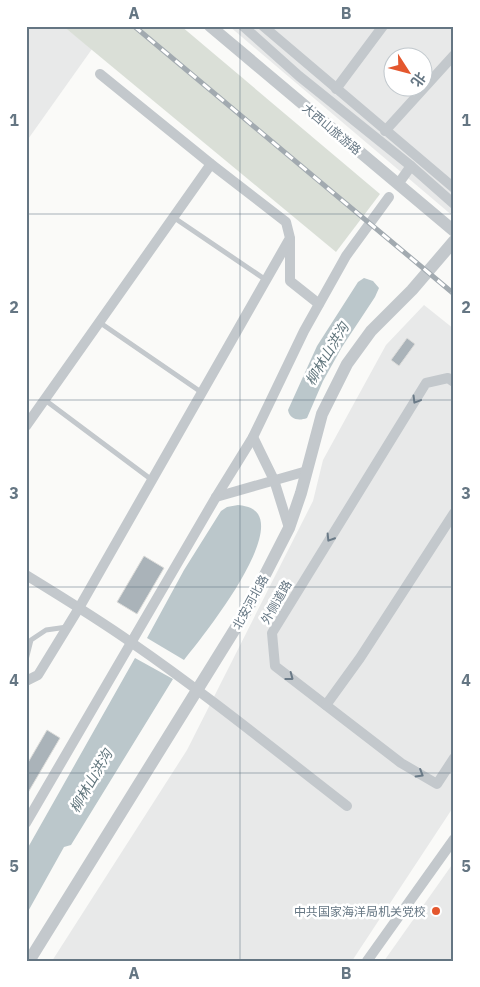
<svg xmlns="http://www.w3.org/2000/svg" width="480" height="987" font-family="'IBM Plex Sans','Noto Sans SC',sans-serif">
<rect width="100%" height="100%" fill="#fafaf8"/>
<!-- built -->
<g fill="#e8e9e9" fill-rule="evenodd">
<polygon points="26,26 63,26 92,49 26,142"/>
<path d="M 229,26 L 454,26 L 454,217 ZM 392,58 L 422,58 L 422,88 L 392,88 Z"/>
<polygon points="424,305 454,329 454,806 352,961 52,961 187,750 313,501 323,460 386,345"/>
<polygon points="454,862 454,961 384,961"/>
</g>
<!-- green -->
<polygon fill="#dadfd7" points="63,26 181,26 380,194 336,252"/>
<!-- water -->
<g fill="#bbc7cb">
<path d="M 364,278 L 373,281 L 379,288 L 375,297 L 342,347 L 323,381 L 307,418 C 299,421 290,420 288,410 L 317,346 L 358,282 Z"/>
<path d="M 238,505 C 245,506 253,507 258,514 C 277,544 203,636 184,660 L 147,638 L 184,570 L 221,511 L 227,507 Z"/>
<polygon points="135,658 173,679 71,845 64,847 26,915 26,851"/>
</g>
<!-- building -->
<g fill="#aab3b9" stroke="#dcdcda">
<polygon points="407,338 415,344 399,366 391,360"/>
<polygon points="144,556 164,568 137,614 117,602"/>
<polygon points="47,730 60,738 26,796 26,766"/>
</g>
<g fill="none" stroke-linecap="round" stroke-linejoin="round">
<!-- service -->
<g stroke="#c3c8cc" stroke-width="5">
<polyline points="173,217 266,280"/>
<polyline points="99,322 201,392"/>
<polyline points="45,400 152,480"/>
<polyline points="26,660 31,640 46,630 67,627"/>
</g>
<!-- minor -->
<g stroke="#c3c8cc" stroke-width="10">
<polyline points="243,26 299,76 411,166 454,204"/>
<polyline points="263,26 454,188"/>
<polyline points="336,89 383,26"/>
<polyline points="385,131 454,55"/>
<polyline points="401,180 411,166"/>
<polyline points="290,239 290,281 319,304"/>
<polyline points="454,382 448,378 426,383 272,633 275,666 401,763 437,784 454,758"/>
<polyline points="26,426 211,164"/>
<polyline points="253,437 274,480 289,528"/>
<polyline points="216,497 307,471"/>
<path d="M 26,575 C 62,597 98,619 132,643 C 206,694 276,751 347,806"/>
<polyline points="26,681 38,675 79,608 290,238 286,222 211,164 100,74"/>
<polyline points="326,705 360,658 454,513"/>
<polyline points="26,823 216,497 253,437 304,331 346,256 389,197"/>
<polyline points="367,961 454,839"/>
</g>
<!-- tertiary -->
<g stroke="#c3c8cc" stroke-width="12">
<polyline points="210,26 454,231"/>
<polyline points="29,961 248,608 289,528 301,493 322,414 347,364 371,331 412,290 454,241"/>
</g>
<defs>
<polyline id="rail" points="134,26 454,294"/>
</defs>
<!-- rail casing -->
<use href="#rail" stroke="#a2aab0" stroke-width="5"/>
<!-- rail -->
<use href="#rail" stroke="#fff" stroke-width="3" stroke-dasharray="9" stroke-linecap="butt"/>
</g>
<!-- one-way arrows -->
<defs><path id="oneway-chevron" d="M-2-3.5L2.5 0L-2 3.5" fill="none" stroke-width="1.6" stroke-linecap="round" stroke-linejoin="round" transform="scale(1.25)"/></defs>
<g stroke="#6a7a87">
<use href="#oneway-chevron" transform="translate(416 400) rotate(121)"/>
<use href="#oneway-chevron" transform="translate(330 538) rotate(122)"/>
<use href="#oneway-chevron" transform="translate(290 677) rotate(37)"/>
<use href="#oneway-chevron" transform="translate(420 774) rotate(31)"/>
</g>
<!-- grid -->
<path fill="none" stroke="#657683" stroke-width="1" stroke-opacity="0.55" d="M 240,26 L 240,961M 26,214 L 454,214M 26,400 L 454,400M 26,587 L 454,587M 26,773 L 454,773"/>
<!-- markers -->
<circle fill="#e4572e" stroke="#fff" stroke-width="2" cx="436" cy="911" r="5"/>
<g text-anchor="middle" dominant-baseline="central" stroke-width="5" stroke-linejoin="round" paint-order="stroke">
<!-- street labels -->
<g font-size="12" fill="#657683" stroke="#fff">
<text transform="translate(332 129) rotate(40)">大西山旅游路</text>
<text transform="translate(250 602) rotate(-61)">北安河北路</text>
<text transform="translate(276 602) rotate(-60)">外侧道路</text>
</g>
<!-- poi labels -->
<g font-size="12" fill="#657683" stroke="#fff" text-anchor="end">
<text x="426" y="911">中共国家海洋局机关党校</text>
</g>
<!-- water labels -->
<g font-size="14" font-style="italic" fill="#60757c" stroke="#fff">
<text transform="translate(327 354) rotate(-59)">柳林山洪沟</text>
<text transform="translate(91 781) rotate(-60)">柳林山洪沟</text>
</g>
</g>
<!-- border -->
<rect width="480" height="987" fill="none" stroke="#ffffff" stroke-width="55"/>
<!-- north arrow -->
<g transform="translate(408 72) rotate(126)"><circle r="24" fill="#ffffff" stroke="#c1c8cd"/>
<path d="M0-4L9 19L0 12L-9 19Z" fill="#e4572e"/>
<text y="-8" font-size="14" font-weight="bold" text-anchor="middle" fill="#657683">北</text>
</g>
<rect x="28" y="28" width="424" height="932" fill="none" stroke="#657683" stroke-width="2"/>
<g font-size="16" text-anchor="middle" font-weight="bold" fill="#657683">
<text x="134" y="19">A</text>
<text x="346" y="19">B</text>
<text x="14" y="126">1</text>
<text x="466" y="126">1</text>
<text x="14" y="313">2</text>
<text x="466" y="313">2</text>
<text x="14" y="499">3</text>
<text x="466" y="499">3</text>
<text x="14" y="686">4</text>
<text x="466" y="686">4</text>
<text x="14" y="872">5</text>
<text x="466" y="872">5</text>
<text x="134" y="979">A</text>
<text x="346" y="979">B</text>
</g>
</svg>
